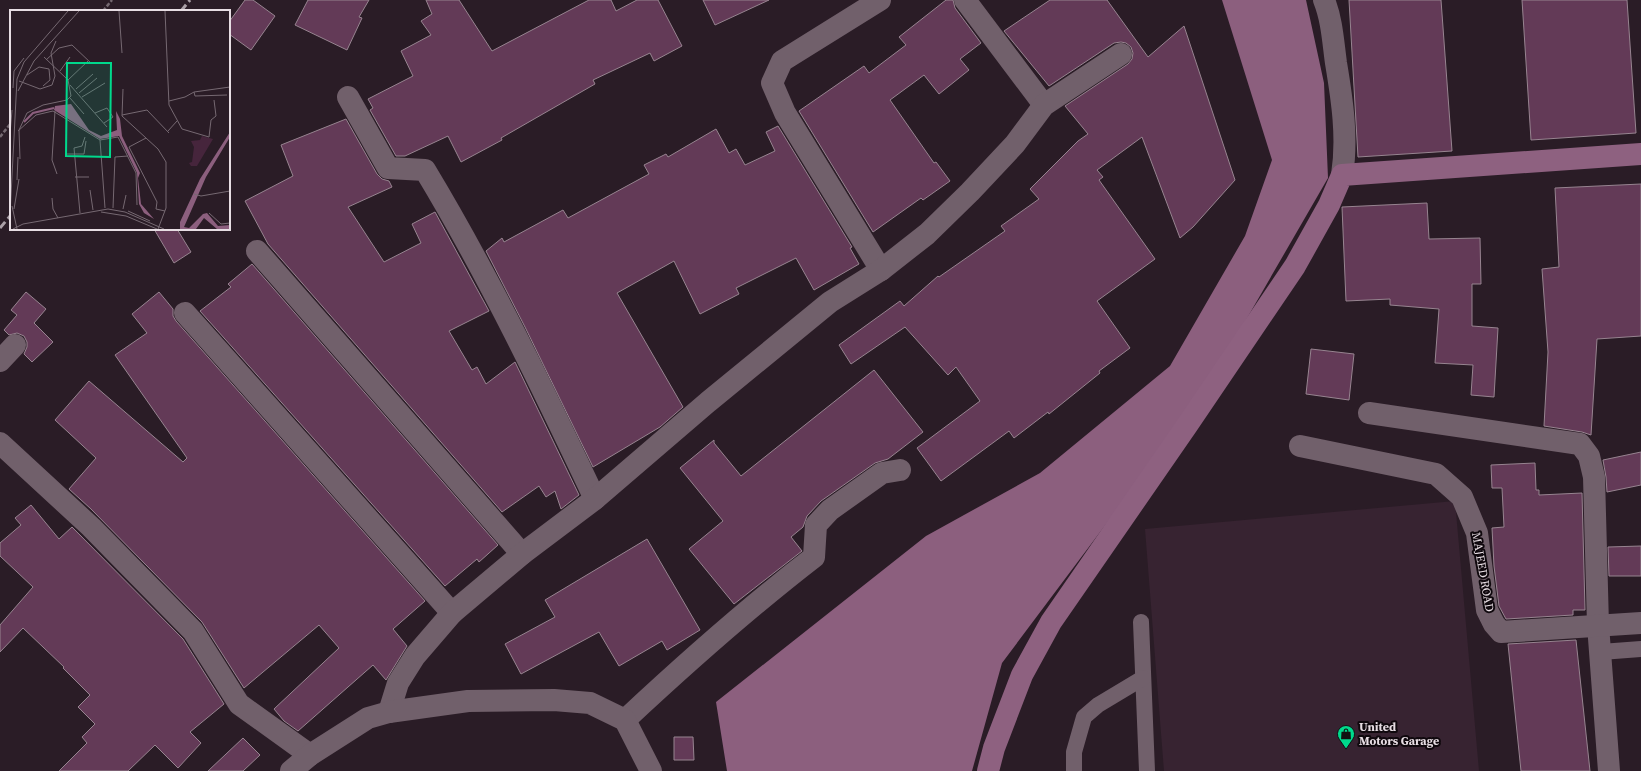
<svg xmlns="http://www.w3.org/2000/svg" width="1641" height="771" font-family="'Source Serif 4',serif">
<rect width="100%" height="100%" fill="#2a1c26"/>
<!-- built -->
<polygon fill="#372331" points="1455,501 1479,771 1164,771 1145,529"/>
<!-- water -->
<polygon fill="#8c5f7e" points="1222,0 1306,0 1324,83 1328,178 1202,396 1002,663 972,771 727,771 716,702 926,536 1040,473 1170,366 1245,236 1272,160"/>
<!-- building -->
<g fill="#633a57" stroke="#978490">
<polygon points="245,0 253,0 275,16 251,50 229,34 229,22"/>
<polygon points="308,0 369,0 359,17 362,18 347,50 295,25"/>
<polygon points="426,0 459,0 492,51 589,0 611,0 616,11 637,0 658,0 682,46 654,61 650,53 593,80 595,84 501,138 502,140 461,162 448,136 405,156 396,156 370,110 373,108 368,99 413,76 401,51 431,35 421,21 432,14"/>
<polygon points="703,0 769,0 715,25"/>
<polygon points="946,0 953,0 955,8 981,43 960,59 969,70 939,94 924,75 890,100 934,163 936,162 950,181 923,200 921,198 873,232 799,111 864,66 869,73 906,45 899,37"/>
<polygon points="1050,0 1107,0 1148,57 1184,26 1235,180 1193,227 1180,238 1142,137 1097,170 1103,177 1099,180 1155,259 1097,301 1130,348 1099,371 1100,373 1049,414 1048,412 1014,438 1009,431 941,481 917,448 980,401 956,367 948,375 905,327 851,364 839,345 900,301 904,306 938,276 939,277 1005,231 1001,226 1039,199 1030,189 1078,141 1088,134 1065,106 1128,64 1132,59 1133,53 1131,47 1126,43 1121,42 1114,43 1049,86 1004,31"/>
<polygon points="1349,0 1441,0 1452,151 1358,157"/>
<polygon points="1522,0 1627,0 1636,133 1531,140"/>
<polygon points="346,119 377,174 382,179 389,181 392,187 348,207 384,262 421,243 412,224 435,212 489,311 449,331 472,370 477,367 486,384 515,362 579,495 561,509 555,491 546,497 539,486 502,512 268,244 245,201 293,176 281,145"/>
<polygon points="778,126 852,247 850,248 859,264 814,290 796,258 736,288 739,294 700,314 674,261 617,293 683,407 660,427 593,467 525,327 486,251 502,238 504,242 563,210 568,218 649,174 644,165 666,154 668,157 716,129 729,153 736,149 745,165 775,151 766,132"/>
<polygon points="1641,184 1641,336 1597,339 1591,435 1582,432 1544,426 1548,352 1542,269 1559,267 1555,188"/>
<polygon points="1427,203 1429,239 1480,238 1481,284 1472,284 1472,326 1498,328 1494,397 1471,395 1473,365 1435,363 1439,309 1390,305 1390,299 1346,301 1342,207"/>
<polygon points="154,229 177,229 191,252 174,263"/>
<polygon points="252,264 498,545 479,562 477,559 445,586 200,311 231,287 228,284"/>
<polygon points="26,292 46,309 34,323 53,342 32,362 24,354 27,347 27,342 24,336 17,333 9,335 4,330 17,315 11,310"/>
<polygon points="159,292 173,309 173,316 176,321 425,601 393,629 407,646 386,680 373,665 298,731 284,721 274,709 339,648 319,625 244,688 202,622 91,509 69,489 96,458 55,420 89,381 183,462 187,458 115,355 147,333 132,314"/>
<polygon points="1311,349 1354,354 1349,400 1306,394"/>
<polygon points="874,370 923,432 888,459 875,463 821,501 807,516 803,527 791,537 802,551 734,604 689,549 723,521 680,468 714,440 714,443 741,476"/>
<polygon points="1641,452 1641,485 1607,492 1606,477 1603,460"/>
<polygon points="1535,463 1536,490 1539,490 1539,495 1582,493 1585,610 1573,610 1573,615 1506,619 1499,606 1494,566 1492,528 1504,527 1502,488 1492,488 1491,465"/>
<polygon points="31,505 59,539 72,527 183,639 224,704 190,732 201,743 178,768 155,745 128,771 59,771 87,743 82,737 95,724 78,707 90,695 63,668 64,667 23,628 0,652 0,625 33,587 0,556 0,543 21,525 15,518"/>
<polygon points="647,539 700,630 667,650 662,641 619,666 599,632 521,674 505,644 555,617 545,600"/>
<polygon points="1641,546 1641,576 1609,576 1608,547"/>
<polygon points="1576,640 1590,771 1521,771 1508,644"/>
<polygon points="674,737 693,737 694,760 674,760"/>
<polygon points="243,738 260,755 243,771 208,771"/>
</g>
<g fill="none" stroke-linecap="round" stroke-linejoin="round">
<!-- path -->
<g stroke="#756971" stroke-width="2.5" stroke-dasharray="4 2" stroke-linecap="butt">
<polyline points="103,11 112,0"/>
<polyline points="0,137 11,123"/>
</g>
<!-- lane -->
<g stroke="#71606b" stroke-width="16">
<polyline points="1141,622 1147,771"/>
<polyline points="1601,652 1641,649"/>
<polyline points="1074,771 1074,752 1084,717 1098,705 1143,678"/>
</g>
<!-- street -->
<g stroke="#71606b" stroke-width="22">
<polyline points="880,0 782,61 772,83 785,113 881,270"/>
<polyline points="965,0 1044,105"/>
<path d="M 1324,0 C 1332,20 1333,41 1336,63 C 1342,99 1348,138 1342,175"/>
<path d="M 348,97 L 388,168 L 425,170 C 489,276 542,387 595,499"/>
<polyline points="257,251 522,554"/>
<polyline points="185,313 452,613"/>
<polyline points="0,361 15,345"/>
<polyline points="1369,413 1580,444 1589,456 1594,477 1598,625 1609,771"/>
<polyline points="0,443 91,527 193,631 239,704 310,755"/>
<polyline points="1300,446 1436,474 1462,497 1477,533 1487,610 1494,624 1501,632 1641,623"/>
<polyline points="389,712 398,683 415,656 452,613 522,554 595,499 708,402 830,302 881,270 927,234 970,192 1015,144 1044,105 1121,54"/>
<path d="M 625,720 C 686,663 748,608 814,557 L 816,525 L 830,510 L 882,473 L 900,470"/>
<polyline points="291,771 310,755 368,718 389,712 468,701 554,700 590,703 625,720 651,771"/>
</g>
<!-- secondary -->
<polyline stroke="#8e6180" stroke-width="22" points="988,771 994,748 1022,675 1051,622 1188,424 1295,266 1329,205 1342,175 1641,154"/>
<!-- rail -->
<g stroke="#aba0a7" stroke-width="3" stroke-dasharray="8 4" stroke-linecap="butt">
<polyline points="181,11 190,0"/>
<polyline points="0,228 11,215"/>
</g>
</g>
<!-- icons -->
<defs>
<symbol id="shop-pin" viewBox="-11 -11 22 30"><path d="M0 17L-7.5 6A9.5 9.5 0 1 1 7.5 6Z" fill="#00d98c" stroke="#0f080d"/><path d="M-5-2.5h2.3a2.7 3.5 0 0 1 5.4 0H5L5.5 6h-11ZM-1.5-2.5h3a1.5 2.3 0 0 0-3 0Z" fill="#111"/></symbol>
</defs>
<g fill-rule="evenodd">
<use href="#shop-pin" x="1336" y="724" width="20" height="27"/>
</g>
<g text-anchor="middle" dominant-baseline="central" stroke-width="4" stroke-linejoin="round" paint-order="stroke">
<!-- street labels -->
<g font-size="12" fill="#e7dde3" stroke="#0f080d">
<text transform="translate(1483 572) rotate(80)">MAJEED ROAD</text>
</g>
<!-- poi labels -->
<g font-size="12" font-weight="bold" fill="#e7dde3" stroke="#0f080d" text-anchor="start">
<text x="1359" y="727">United<tspan x="1359" dy="14">Motors Garage</tspan></text>
</g>
</g>
<!-- overview -->
<g transform="translate(10 10)">
<rect width="220" height="220" fill="#2a1c26"/>
<path d="M 192,126 L 203,129 L 187,156 L 181,156 L 179,153 L 182,152 L 184,137 L 181,131 L 190,130 Z" fill="#46253c"/>
<path d="M 61,94 L 79,120 L 91,126 L 107,120 L 106,101 L 110,109 L 112,126 L 130,163 L 128,168 L 131,194 L 144,209 L 134,203 L 129,194 L 127,163 L 109,126 L 90,129 L 44,100 L 45,96 ZM 220,122 L 220,127 L 196,167 L 174,217 L 179,218 L 193,204 L 197,203 L 208,216 L 220,215 L 220,219 L 207,219 L 194,208 L 186,219 L 170,219 L 170,212 L 190,169 Z" fill="#8c5f7e"/>
<path fill="none" stroke="#8c5f7e" stroke-width="2" d="M 14,112 L 23,103 L 44,98"/>
<path fill="none" stroke="#766972" stroke-width="1" d="M 109,1 L 112,43M 155,1 L 159,95 L 172,119 L 199,127 L 201,110 L 206,106 L 204,90M 36,50 L 49,38 L 62,35 L 82,54M 50,61 L 60,47M 17,65 L 29,57 L 39,59 L 40,70 L 33,76M 58,70 L 78,51M 9,71 L 30,79 L 42,75 L 45,66 L 41,43 L 46,31M 60,75 L 97,117M 3,78 L 4,61 L 14,48M 66,79 L 83,64M 113,79 L 112,106 L 148,139 L 156,152 L 156,198 L 148,219M 8,81 L 24,51 L 69,1M 184,82 L 185,86 L 217,85M 69,83 L 87,68M 72,87 L 95,73M 60,88 L 74,104M 159,91 L 175,87 L 184,82 L 220,77M 45,101 L 42,150 L 47,164M 85,103 L 97,98 L 103,107 L 94,113M 112,105 L 137,100 L 159,123M 8,121 L 26,105 L 43,101 L 90,130 L 108,127 L 126,163 L 127,195M 158,121 L 167,111M 0,124 L 2,100M 136,128 L 119,137 L 147,192 L 146,199 L 155,201M 90,130 L 95,198M 56,144 L 74,144 L 76,131M 10,149 L 9,120 L 17,103 L 33,95 L 57,90 L 61,86 L 58,70 L 34,47M 65,167 L 79,167M 7,170 L 8,147M 80,180 L 83,200M 184,184 L 191,186 L 220,181M 42,188 L 43,199 L 48,208M 2,196 L 7,219M 103,198 L 105,147 L 118,146M 4,199 L 9,169M 113,199 L 116,185M 118,201 L 140,211M 91,202 L 116,206 L 147,219M 70,203 L 64,138 L 72,136 L 75,127M 199,203 L 211,214 L 220,213M 0,205 L 7,69 L 14,52 L 58,1M 3,219 L 13,214 L 98,199 L 115,202 L 154,219"/>
<path fill="#00d98c" fill-opacity="0.15" stroke="#00d98c" stroke-width="2" d="M 57,53 L 101,53 L 100,147 L 56,146 Z"/>
<rect width="220" height="220" fill="none" stroke="#e7dde3" stroke-width="2"/>
</g>
</svg>
